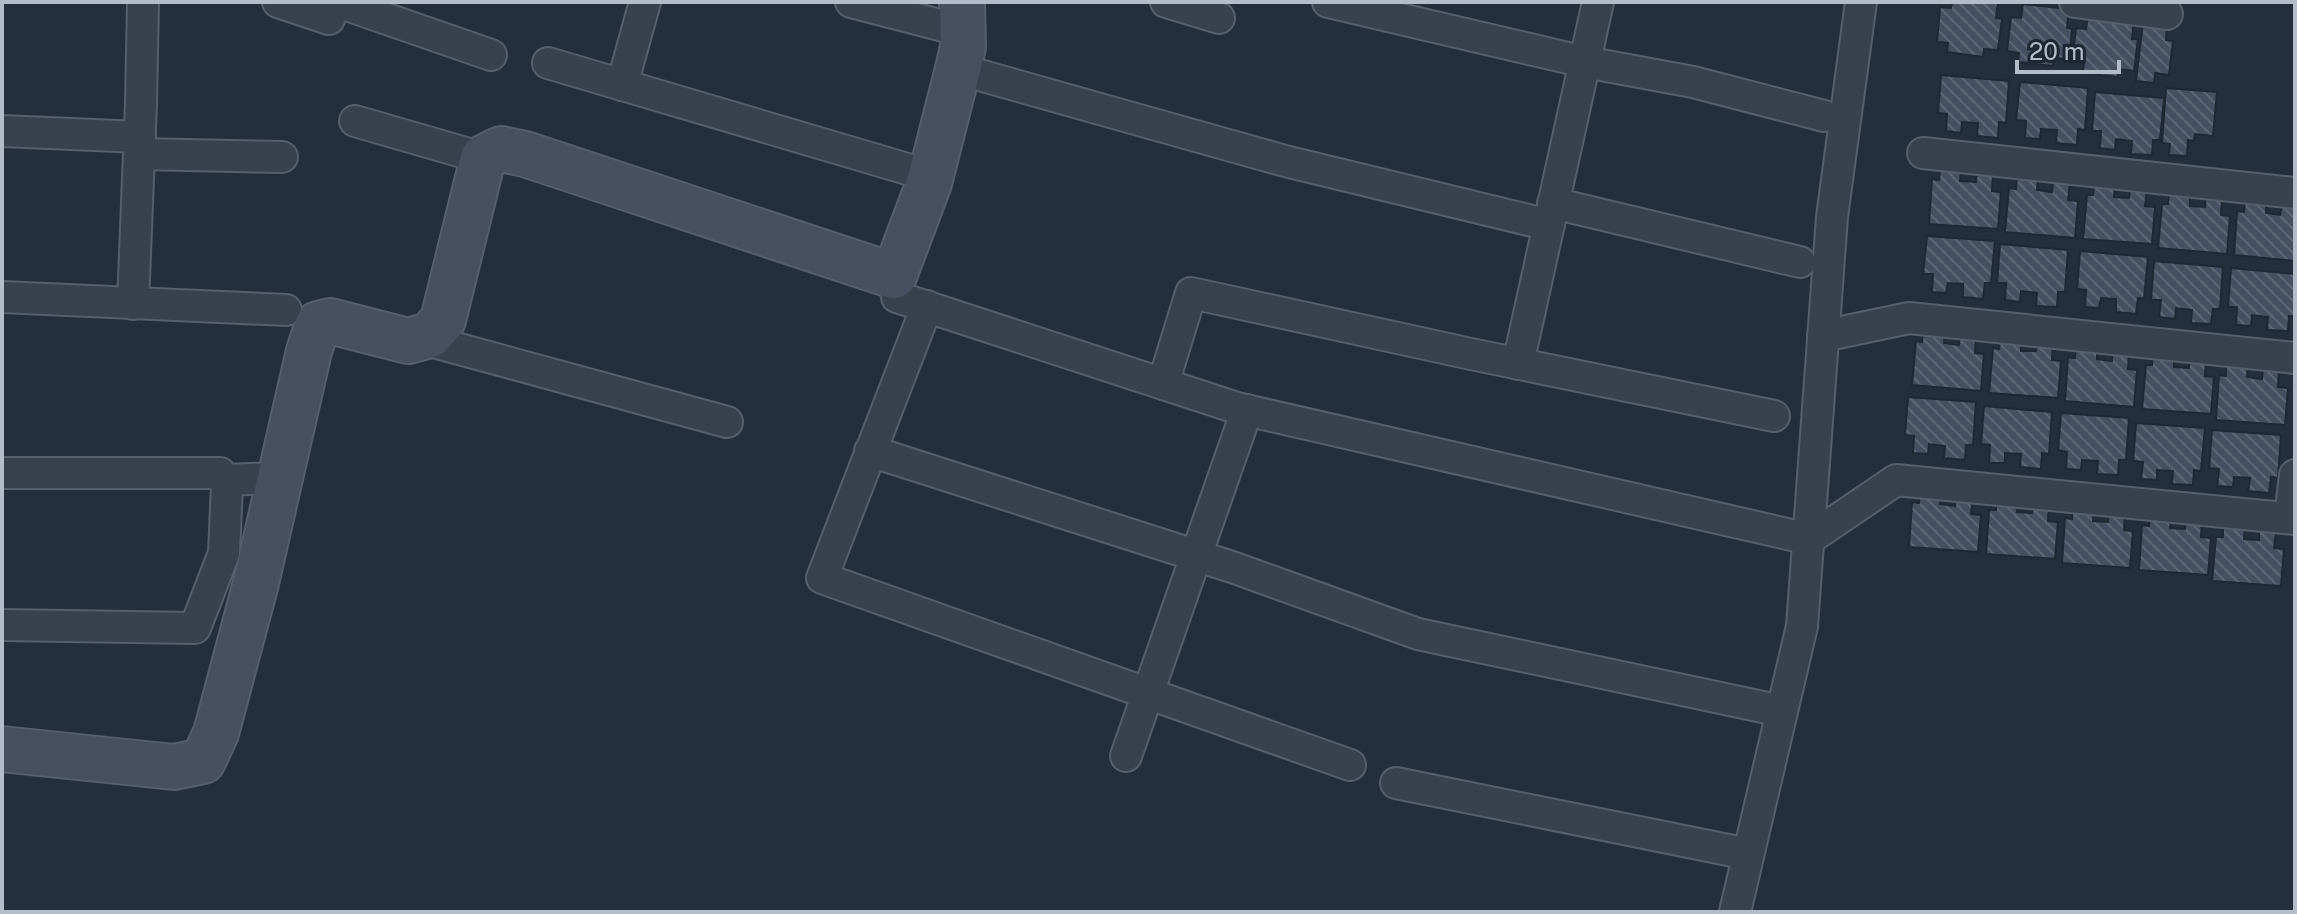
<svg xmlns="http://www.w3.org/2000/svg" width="2297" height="914" font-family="'Public Sans',sans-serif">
<defs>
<pattern id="building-back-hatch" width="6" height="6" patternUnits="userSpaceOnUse" patternTransform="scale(2)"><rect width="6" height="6" fill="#455162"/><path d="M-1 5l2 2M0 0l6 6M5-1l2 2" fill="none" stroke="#5d6877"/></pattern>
</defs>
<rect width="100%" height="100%" fill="#242f3e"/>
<!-- building -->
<g fill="url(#building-back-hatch)" stroke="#1f2835" stroke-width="2">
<polygon points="1952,2 1998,2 1996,18 2002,19 1998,50 1984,49 1983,57 1947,52 1948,43 1937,42 1940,7 1951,8"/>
<polygon points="2023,4 2069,9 2067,28 2072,29 2069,59 2054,58 2053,66 2018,62 2019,53 2007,51 2011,17 2021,18"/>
<polygon points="2088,15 2134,20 2132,39 2138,39 2134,71 2119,69 2118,77 2083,73 2084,63 2072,62 2076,28 2086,29"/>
<polygon points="2143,22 2167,25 2166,40 2173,41 2169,75 2155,73 2154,83 2136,81"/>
<polygon points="1941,75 2009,81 2006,123 1999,122 1998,138 1977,136 1978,123 1962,122 1961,133 1946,131 1947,114 1938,113"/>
<polygon points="2020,82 2088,88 2085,130 2078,129 2077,145 2056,143 2057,130 2041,129 2040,139 2025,138 2026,121 2016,120"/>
<polygon points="2166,88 2217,92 2213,136 2195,134 2194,141 2188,140 2187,156 2169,155 2170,144 2162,143"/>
<polygon points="2095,92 2164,98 2160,140 2153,140 2152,155 2131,154 2132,141 2116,139 2115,150 2100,148 2101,131 2092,131"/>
<polygon points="1940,170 1961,171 1960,181 1976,182 1977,172 1993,174 1992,191 2001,192 1998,229 1929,224 1932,179 1939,180"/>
<polygon points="2017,178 2038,180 2037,190 2052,192 2053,182 2070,183 2068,200 2078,201 2075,238 2005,232 2009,188 2016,189"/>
<polygon points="2094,184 2115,186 2114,197 2129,198 2130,188 2147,189 2145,206 2155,207 2152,244 2083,239 2087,195 2093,195"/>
<polygon points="2169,194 2190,196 2190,206 2205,207 2206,197 2222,199 2221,215 2230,216 2227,254 2158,248 2162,204 2168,204"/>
<polygon points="2245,201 2266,203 2266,213 2280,215 2282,205 2295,206 2295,261 2234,255 2237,211 2244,212"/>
<polygon points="1927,236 1995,241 1991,283 1985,283 1983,299 1963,297 1963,284 1948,283 1946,293 1932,292 1933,274 1923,274"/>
<polygon points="2000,244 2068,250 2065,292 2058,292 2057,307 2036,306 2037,293 2021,291 2020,302 2005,300 2006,283 1997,283"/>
<polygon points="2080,251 2148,257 2144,299 2138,298 2136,314 2116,312 2116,299 2101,298 2099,308 2085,307 2086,290 2077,289"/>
<polygon points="2154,261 2223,267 2220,309 2213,309 2211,324 2191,323 2192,310 2176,308 2175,319 2159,317 2161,300 2151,300"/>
<polygon points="2231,268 2295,274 2295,316 2289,316 2288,331 2267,330 2268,317 2252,315 2251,326 2236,325 2237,307 2228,307"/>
<polygon points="1923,331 1945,333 1944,343 1959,345 1960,334 1976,336 1975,353 1984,354 1981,391 1912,385 1916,341 1922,342"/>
<polygon points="2000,339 2021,340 2021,351 2036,351 2037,341 2053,343 2052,360 2061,361 2058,398 1989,393 1993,348 1999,349"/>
<polygon points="2076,347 2097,349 2097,359 2112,361 2112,350 2129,352 2128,369 2137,370 2134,407 2065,401 2068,357 2075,358"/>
<polygon points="2153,354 2174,356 2174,367 2189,368 2190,357 2206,359 2205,376 2214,377 2211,414 2142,409 2146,365 2152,365"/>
<polygon points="2226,366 2248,367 2247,377 2262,379 2263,369 2279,370 2278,387 2288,388 2285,425 2216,420 2219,375 2226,376"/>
<polygon points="1908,397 1976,402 1973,445 1966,445 1965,460 1944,458 1945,446 1929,444 1928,454 1913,453 1914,436 1905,435"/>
<polygon points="1984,406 2052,412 2049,454 2042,453 2041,469 2020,467 2021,454 2005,453 2005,463 1989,463 1990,445 1981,444"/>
<polygon points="2061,413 2129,418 2126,460 2119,460 2118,475 2097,474 2098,461 2082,460 2081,470 2066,469 2067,452 2058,450"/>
<polygon points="2136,423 2205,428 2201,471 2194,470 2193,485 2172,484 2173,471 2157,470 2157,480 2141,479 2143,462 2133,461"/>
<polygon points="2212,430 2281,435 2278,478 2271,477 2269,493 2248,491 2250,478 2234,477 2233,487 2217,486 2219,469 2209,468"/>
<polygon points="1920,493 1941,494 1940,504 1955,506 1956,496 1973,497 1971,514 1981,515 1978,552 1909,547 1912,502 1919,503"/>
<polygon points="1997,499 2018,501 2017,512 2032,513 2033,503 2049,504 2048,521 2058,522 2055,559 1986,554 1989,510 1996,510"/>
<polygon points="2072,509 2094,510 2093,521 2108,522 2109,512 2125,513 2124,530 2133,531 2130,568 2062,563 2065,518 2072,519"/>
<polygon points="2150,516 2171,517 2170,528 2185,529 2186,519 2202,520 2201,537 2211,538 2208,575 2139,570 2142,525 2149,526"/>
<polygon points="2223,527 2245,528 2244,539 2259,540 2259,530 2276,531 2274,548 2284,549 2281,586 2212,581 2216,537 2223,537"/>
</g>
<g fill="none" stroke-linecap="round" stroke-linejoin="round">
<defs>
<g id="street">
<polyline points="278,2 329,19 335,2"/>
<polyline points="338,2 491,55"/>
<polyline points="851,2 963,31"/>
<polyline points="1166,2 1219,18"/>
<polyline points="1328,2 1585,62 1693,82 1824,116"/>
<polyline points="2075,2 2167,14"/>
<polyline points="548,63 931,176"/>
<polyline points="958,69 1285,161 1549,225"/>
<polyline points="622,85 645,2"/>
<polyline points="355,121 483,158"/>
<polyline points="2,131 140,137"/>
<polyline points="1923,153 2295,193"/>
<polyline points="139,154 282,157"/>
<polyline points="1553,203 1800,262"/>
<polyline points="894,276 897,297 1237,408 1809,539 1896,480 2295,519"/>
<polyline points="2,297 286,310"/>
<polyline points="133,304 141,103 143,2"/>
<polyline points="927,306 822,578 1350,765"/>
<polyline points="1823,336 1909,318 2295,358"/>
<polyline points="419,338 727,422"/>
<polyline points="1518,364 1598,2"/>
<polyline points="1163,384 1191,293 1471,354 1774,416"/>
<polyline points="870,451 1232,567 1418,634 1782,711"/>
<polyline points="2,473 220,473 227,485 224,553 195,628 2,625"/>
<polyline points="224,480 280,478"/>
<polyline points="2290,518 2295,475"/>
<polyline points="1126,756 1247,410"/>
<polyline points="1396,783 1748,854"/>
<polyline points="1735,912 1802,626 1832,217 1861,2"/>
</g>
<polyline id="secondary" points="2,749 174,767 203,761 216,733 256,583 309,351 318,324 330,321 408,341 430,335 443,320 483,158 501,149 525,154 894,276 929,183 958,69 963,47 962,2"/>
</defs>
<!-- street casing -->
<use href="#street" stroke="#565f6c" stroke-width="34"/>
<!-- secondary casing -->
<use href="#secondary" stroke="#565f6c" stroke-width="48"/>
<!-- street -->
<use href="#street" stroke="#38414e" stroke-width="30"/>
<!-- secondary -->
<use href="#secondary" stroke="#465061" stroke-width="44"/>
</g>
<!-- border -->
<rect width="2297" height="914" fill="none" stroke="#b4bcc9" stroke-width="8"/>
<!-- scale -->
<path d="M2017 60v12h102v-12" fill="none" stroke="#b4bcc9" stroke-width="4"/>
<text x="2029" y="60" font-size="24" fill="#b4bcc9" stroke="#1d2633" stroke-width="6" paint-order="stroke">20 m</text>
</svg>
